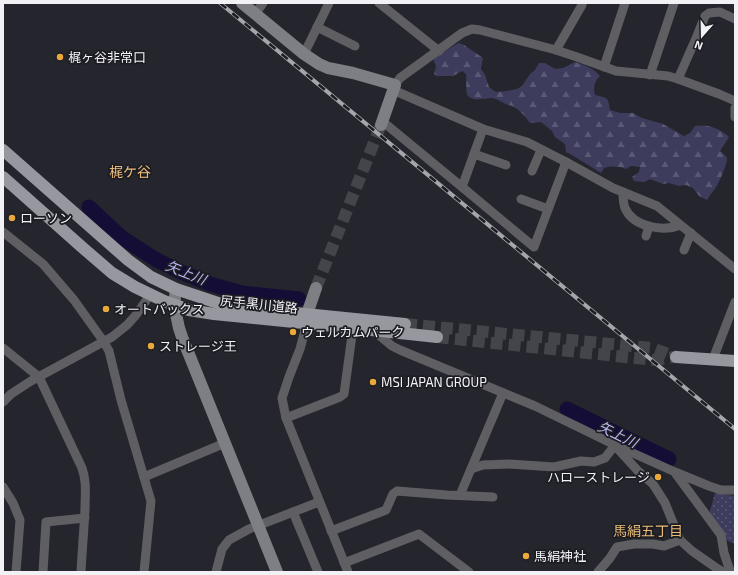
<svg xmlns="http://www.w3.org/2000/svg" width="738" height="575" font-family="'Exo 2','Noto Sans JP',sans-serif">
<defs>
<pattern id="forest-firs" width="22" height="20" patternUnits="userSpaceOnUse"><rect width="22" height="20" fill="#3d3c5d"/><path d="M5 1l3.5 6h-7zM16 11l3.5 6h-7z" fill="#5a5975"/></pattern>
<pattern id="park-dots" width="8" height="8" patternUnits="userSpaceOnUse"><rect width="8" height="8" fill="#3d3c5d"/><path d="M2 2h.1M6 6h.1" fill="none" stroke="#5a5975" stroke-width="1.8" stroke-linecap="round"/></pattern>
</defs>
<rect width="100%" height="100%" fill="#25262d"/>
<!-- forest -->
<path fill="url(#forest-firs)" d="M 459,43 L 464,45 L 483,58 L 481,69 L 485,75 L 489,87 L 496,92 L 507,91 L 517,89 L 522,86 L 530,74 L 535,70 L 539,63 L 545,63 L 555,69 L 563,68 L 575,62 C 585,65 593,68 600,76 C 594,82 593,87 595,95 C 608,98 608,97 610,110 L 620,113 L 633,113 L 642,118 L 663,124 L 684,136 L 690,133 L 695,126 C 708,124 719,128 729,137 L 720,151 C 722,153 726,155 727,158 C 728,162 719,183 716,187 C 713,192 710,194 707,200 L 699,196 L 693,188 L 686,185 L 679,186 L 669,183 L 663,184 L 650,179 L 644,182 L 634,181 L 632,177 L 639,172 L 640,167 L 631,166 L 626,169 C 618,166 612,166 604,168 L 601,173 L 572,155 L 566,152 L 565,144 L 555,137 L 552,131 L 541,122 L 530,123 C 526,117 519,109 512,106 C 511,106 506,104 506,104 C 501,102 498,99 492,98 C 484,98 474,102 468,96 C 465,93 467,80 466,74 L 462,71 L 453,76 L 437,76 L 434,74 L 436,66 L 433,59 L 436,56 Z"/>
<!-- park -->
<polygon fill="url(#park-dots)" points="715,493 735,496 735,544 726,540 709,515"/>
<g fill="none" stroke-linecap="round" stroke-linejoin="round">
<!-- river -->
<g stroke="#140d35" stroke-width="15">
<polyline points="89,207 121,237 155,259 181,272 210,284 242,293 299,299"/>
<polyline points="567,409 669,459"/>
</g>
<!-- secondary-tunnel -->
<polyline stroke="#44444b" stroke-width="12" stroke-dasharray="12 6" stroke-linecap="butt" points="316,288 381,125"/>
<!-- primary-tunnel -->
<g stroke="#44444b" stroke-width="12" stroke-dasharray="12 6" stroke-linecap="butt">
<polyline points="405,324 652,348 676,357"/>
<polyline points="437,337 654,360 674,357"/>
</g>
<!-- street -->
<g stroke="#5f5f63" stroke-width="9">
<polyline points="379,3 439,51"/>
<polyline points="255,14 263,3"/>
<polyline points="317,27 355,46"/>
<polyline points="556,50 582,5"/>
<polyline points="304,54 329,3"/>
<polyline points="604,67 625,3"/>
<polyline points="650,75 674,3"/>
<polyline points="678,79 697,36 705,16 709,13 720,12 735,19"/>
<polyline points="395,85 400,78 462,33 472,29 480,30 556,50 577,57 616,71 668,76 678,79 719,94 735,101"/>
<polyline points="393,90 483,129 527,142 566,162 613,188 657,206 735,269"/>
<polyline points="735,108 735,117"/>
<polyline points="382,121 462,187 534,247 566,162"/>
<polyline points="474,154 506,165"/>
<polyline points="532,171 541,150"/>
<polyline points="462,187 483,129"/>
<path d="M 623,192 C 623,197 623,203 625,208 C 633,227 663,232 680,225"/>
<polyline points="521,199 548,209"/>
<polyline points="3,232 43,264 74,300 104,342 109,351 121,400 151,501 144,572"/>
<polyline points="646,236 649,226"/>
<polyline points="684,250 691,233"/>
<polyline points="307,323 300,349 289,377 282,398 286,418 348,572"/>
<polyline points="373,330 392,346 400,350 535,406 615,445 675,472 709,486 721,490 735,490"/>
<path d="M 3,348 L 39,377 L 82,468 C 87,483 85,494 85,509 C 84,530 82,551 81,572"/>
<polyline points="713,359 735,302"/>
<polyline points="3,402 11,394 31,381 112,337 127,325 136,315 150,295"/>
<polyline points="286,418 340,397 344,394 353,328"/>
<polyline points="617,448 638,471 653,484 665,503 680,540 692,551 715,567 723,572"/>
<polyline points="471,469 483,465 509,464 554,467 581,461 594,462 605,458 615,445"/>
<polyline points="676,474 721,535 724,553 729,568 731,572"/>
<polyline points="144,477 225,443"/>
<polyline points="3,487 13,503 20,520 16,572"/>
<polyline points="460,495 503,393"/>
<polyline points="293,512 318,572"/>
<polyline points="331,531 386,510 393,494 397,491 447,495 493,497"/>
<polyline points="344,563 419,534 469,572"/>
<polyline points="43,572 46,522 85,518"/>
<polyline points="216,572 222,549 229,540 249,529 319,502"/>
<polyline points="598,572 610,558 617,547 634,544 653,544 664,546 680,540"/>
</g>
<!-- secondary -->
<g stroke="#7e7e85" stroke-width="12">
<polyline points="242,3 304,54 319,64 328,68 353,73 395,85 381,125"/>
<polyline points="176,289 174,305 179,328 182,337 277,572"/>
<polyline points="307,323 307,314 316,288"/>
</g>
<!-- primary -->
<g stroke="#97979f" stroke-width="12">
<polyline points="3,150 128,260 151,277 176,289 218,303 255,309 405,324"/>
<polyline points="3,177 83,248 112,273 135,287 164,301 189,310 214,314 353,328 437,337"/>
<polyline points="676,357 735,361"/>
</g>
<defs>
<polyline id="rail" points="220,3 735,429"/>
</defs>
<!-- rail casing -->
<use href="#rail" stroke="#a5a5ab" stroke-width="4"/>
<!-- rail -->
<use href="#rail" stroke="#1c1c23" stroke-width="2.5" stroke-dasharray="8" stroke-linecap="butt"/>
</g>
<!-- markers -->
<g fill="#eca93b" stroke="#1c1c23" stroke-width="1.5">
<circle cx="60" cy="57" r="4"/>
<circle cx="12" cy="218" r="4"/>
<circle cx="106" cy="309" r="4"/>
<circle cx="293" cy="332" r="4"/>
<circle cx="151" cy="346" r="4"/>
<circle cx="373" cy="382" r="4"/>
<circle cx="658" cy="477" r="4"/>
<circle cx="526" cy="556" r="4"/>
</g>
<g text-anchor="middle" dominant-baseline="central" stroke-width="3.5" stroke-linejoin="round" paint-order="stroke">
<!-- poi labels -->
<g font-size="13" fill="#f1f1f6" stroke="#1c1c23" text-anchor="start">
<text x="68" y="57">梶ヶ谷非常口</text>
<text x="20" y="218">ローソン</text>
<text x="114" y="309">オートバックス</text>
<text x="301" y="332">ウェルカムパーク</text>
<text x="159" y="346">ストレージ王</text>
<text x="381" y="382">MSI JAPAN GROUP</text>
<text x="650" y="477" text-anchor="end">ハローストレージ</text>
<text x="534" y="556">馬絹神社</text>
</g>
<!-- street labels -->
<g font-size="13" fill="#f1f1f6" stroke="#1c1c23">
<text transform="translate(259 304) rotate(6)">尻手黒川道路</text>
</g>
<!-- neighbourhood labels -->
<g font-size="14" fill="#eabb78" stroke="#1c1c23">
<text x="130" y="171">梶ケ谷</text>
<text x="648" y="530">馬絹五丁目</text>
</g>
<!-- water labels -->
<g font-size="14" font-style="italic" fill="#b9b8f4" stroke="#1c1c23">
<text transform="translate(186 272) rotate(22)">矢上川</text>
<text transform="translate(618 434) rotate(26)">矢上川</text>
</g>
</g>
<!-- border -->
<rect width="738" height="575" fill="none" stroke="#f1f1f6" stroke-width="8"/>
<!-- north arrow -->
<g transform="translate(702 36) rotate(200)" stroke="#1c1c23" stroke-width="3" paint-order="stroke">
<path d="M0-3L7 15L0 10L-7 15Z" fill="#f1f1f6"/>
<text y="-6" font-size="11" font-weight="bold" text-anchor="middle" fill="#f1f1f6">N</text>
</g>
</svg>
